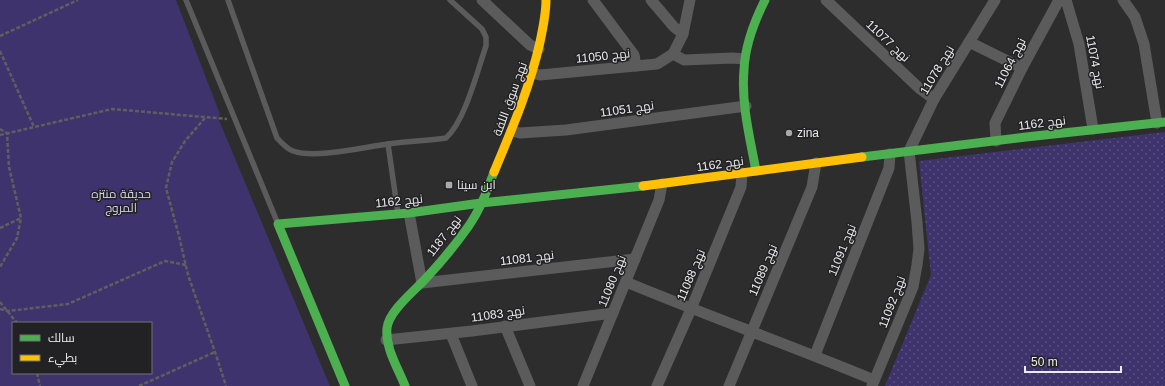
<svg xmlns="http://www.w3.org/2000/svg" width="1165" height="386" font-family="Arial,Cairo,sans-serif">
<defs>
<pattern id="garden-dots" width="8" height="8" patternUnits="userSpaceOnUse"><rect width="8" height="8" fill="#3e336c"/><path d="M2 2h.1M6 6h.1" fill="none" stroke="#5a5181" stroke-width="1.8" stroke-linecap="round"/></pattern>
</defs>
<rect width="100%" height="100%" fill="#2d2d2d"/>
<!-- green -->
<path fill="#3e336c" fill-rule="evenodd" d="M 0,0 L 176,0 L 220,114 L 219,120 L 330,386 L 0,386 ZM 13,323 L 151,323 L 151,373 L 13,373 Z"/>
<!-- garden -->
<polygon fill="url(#garden-dots)" points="1165,132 1165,386 885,386 931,275 919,161"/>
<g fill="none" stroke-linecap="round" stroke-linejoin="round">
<!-- path -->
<g stroke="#5f5f5f" stroke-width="2.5" stroke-dasharray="4 2" stroke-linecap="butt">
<polyline points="0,36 78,0"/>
<polyline points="0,51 34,127"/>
<polyline points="205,118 185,141 172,162 166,188 179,236 188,275 215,352 226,386"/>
<polyline points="0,129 7,133 9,167 21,218 17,238 0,267"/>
<polyline points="0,135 112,109 227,119"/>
<polyline points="0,228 21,218"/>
<polyline points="0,302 17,323"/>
<polyline points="0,309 8,311 68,304 165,261 186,265"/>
<polyline points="37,373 40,386"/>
<polyline points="139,386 215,352"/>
</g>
<!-- lane -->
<g stroke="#5b5b5c" stroke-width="5.5">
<polyline points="186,0 278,224"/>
<path d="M 228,0 L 277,138 C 282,143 287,149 293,151 C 315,159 364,147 388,144 C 407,141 426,141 446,138 C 465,121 477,72 486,46 L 486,37 L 482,29 L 450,0"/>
<polyline points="388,144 398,214"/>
</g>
<!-- street -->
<g stroke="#5b5b5c" stroke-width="11">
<polyline points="482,0 530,45 539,49"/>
<polyline points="593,0 634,55 636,66"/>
<polyline points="651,0 674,27 683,34"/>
<polyline points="826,0 919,88 934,99"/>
<polyline points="1066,0 1079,44 1093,129"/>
<polyline points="1123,0 1135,17 1144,44 1157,123"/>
<polyline points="969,42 1022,68"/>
<polyline points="673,54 683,34 690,0"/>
<polyline points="533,73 540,75 657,64 673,54 684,60 733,58 744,59"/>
<polyline points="512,131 520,133 566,130 746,106"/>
<polyline points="996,141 995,123 1022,68 1059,0"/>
<polyline points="409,213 422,283 635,259"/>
<path d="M 626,282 C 708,316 792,346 874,380"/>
<polyline points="505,326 530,386"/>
<polyline points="451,334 472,386"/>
<polyline points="386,340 472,331 613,313"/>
<polyline points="815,355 889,168 890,154"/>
<polyline points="583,386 659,200 662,184"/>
<polyline points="657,386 691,309 741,187 742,173"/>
<polyline points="729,386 812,187 816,163"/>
<polyline points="872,386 913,287 917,265 919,249 917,222 909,151 934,99 995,0"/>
</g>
<!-- fast -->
<g stroke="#4caf50" stroke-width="9">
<polyline points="862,157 1026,137 1165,122"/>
<path d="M 756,171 C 750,138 741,104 744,70 C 745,45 754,22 765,0"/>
<polyline points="345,386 278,224 409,213 481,203 643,186"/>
<path d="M 405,386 C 398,368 385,348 387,328 C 389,310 416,290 428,276 C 442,261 456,244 468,227 C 480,210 487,191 494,172"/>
</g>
<!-- slow -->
<g stroke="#ffc107" stroke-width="9">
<path d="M 494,172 C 512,129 530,87 540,42 C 543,28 546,14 546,0"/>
<polyline points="643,186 862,157"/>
</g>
</g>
<!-- markers -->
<g fill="#a9a9aa" stroke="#222224" stroke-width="1.5">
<circle cx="789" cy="133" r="4"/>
<rect x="445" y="181" width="8" height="8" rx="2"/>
</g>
<g text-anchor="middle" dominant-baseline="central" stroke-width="3" stroke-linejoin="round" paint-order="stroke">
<!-- street labels -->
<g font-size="12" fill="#ececed" stroke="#222224">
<text transform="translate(888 41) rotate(43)">نهج 11077</text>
<text transform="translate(603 56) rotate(-6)">نهج 11050</text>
<text transform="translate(1095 62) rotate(79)">نهج 11074</text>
<text transform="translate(1010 63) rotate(-63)">نهج 11064</text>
<text transform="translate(937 70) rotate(-59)">نهج 11078</text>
<text transform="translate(510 99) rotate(-70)">نهج سوق اللفة</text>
<text transform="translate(627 109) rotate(-8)">نهج 11051</text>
<text transform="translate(1042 123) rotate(-7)">نهج 1162</text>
<text transform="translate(720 164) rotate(-8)">نهج 1162</text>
<text transform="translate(399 201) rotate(-6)">نهج 1162</text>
<text transform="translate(444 236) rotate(-52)">نهج 1187</text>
<text transform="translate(842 250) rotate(-68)">نهج 11091</text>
<text transform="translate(527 258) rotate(-7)">نهج 11081</text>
<text transform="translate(763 270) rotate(-67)">نهج 11089</text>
<text transform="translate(691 275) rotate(-67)">نهج 11088</text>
<text transform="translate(612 281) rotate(-68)">نهج 11080</text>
<text transform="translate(892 302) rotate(-69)">نهج 11092</text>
<text transform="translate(498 314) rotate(-8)">نهج 11083</text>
</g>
<!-- poi labels -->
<g font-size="12" fill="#ececed" stroke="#222224" text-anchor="start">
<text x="797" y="133">zina</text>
<text x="457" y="185">ابن سينا</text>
</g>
<!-- park labels -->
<g font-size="12" fill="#d7d6ed" stroke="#222224">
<text x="121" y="194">حديقة منتزه<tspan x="121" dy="14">المروج</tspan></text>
</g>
</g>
<!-- legend -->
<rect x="12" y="322" width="140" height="52" fill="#222224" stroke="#737374"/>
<rect x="20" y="335" width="20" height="6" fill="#4caf50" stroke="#737374"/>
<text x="48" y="342" font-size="12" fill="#ececed">سالك</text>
<rect x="20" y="355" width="20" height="6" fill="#ffc107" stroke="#737374"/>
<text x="48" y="362" font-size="12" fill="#ececed">بطيء</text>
<!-- scale -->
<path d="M1025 366v6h96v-6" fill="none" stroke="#ececed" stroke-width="2"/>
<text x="1031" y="366" font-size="12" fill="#ececed" stroke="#222224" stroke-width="3" paint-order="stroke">50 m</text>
</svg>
